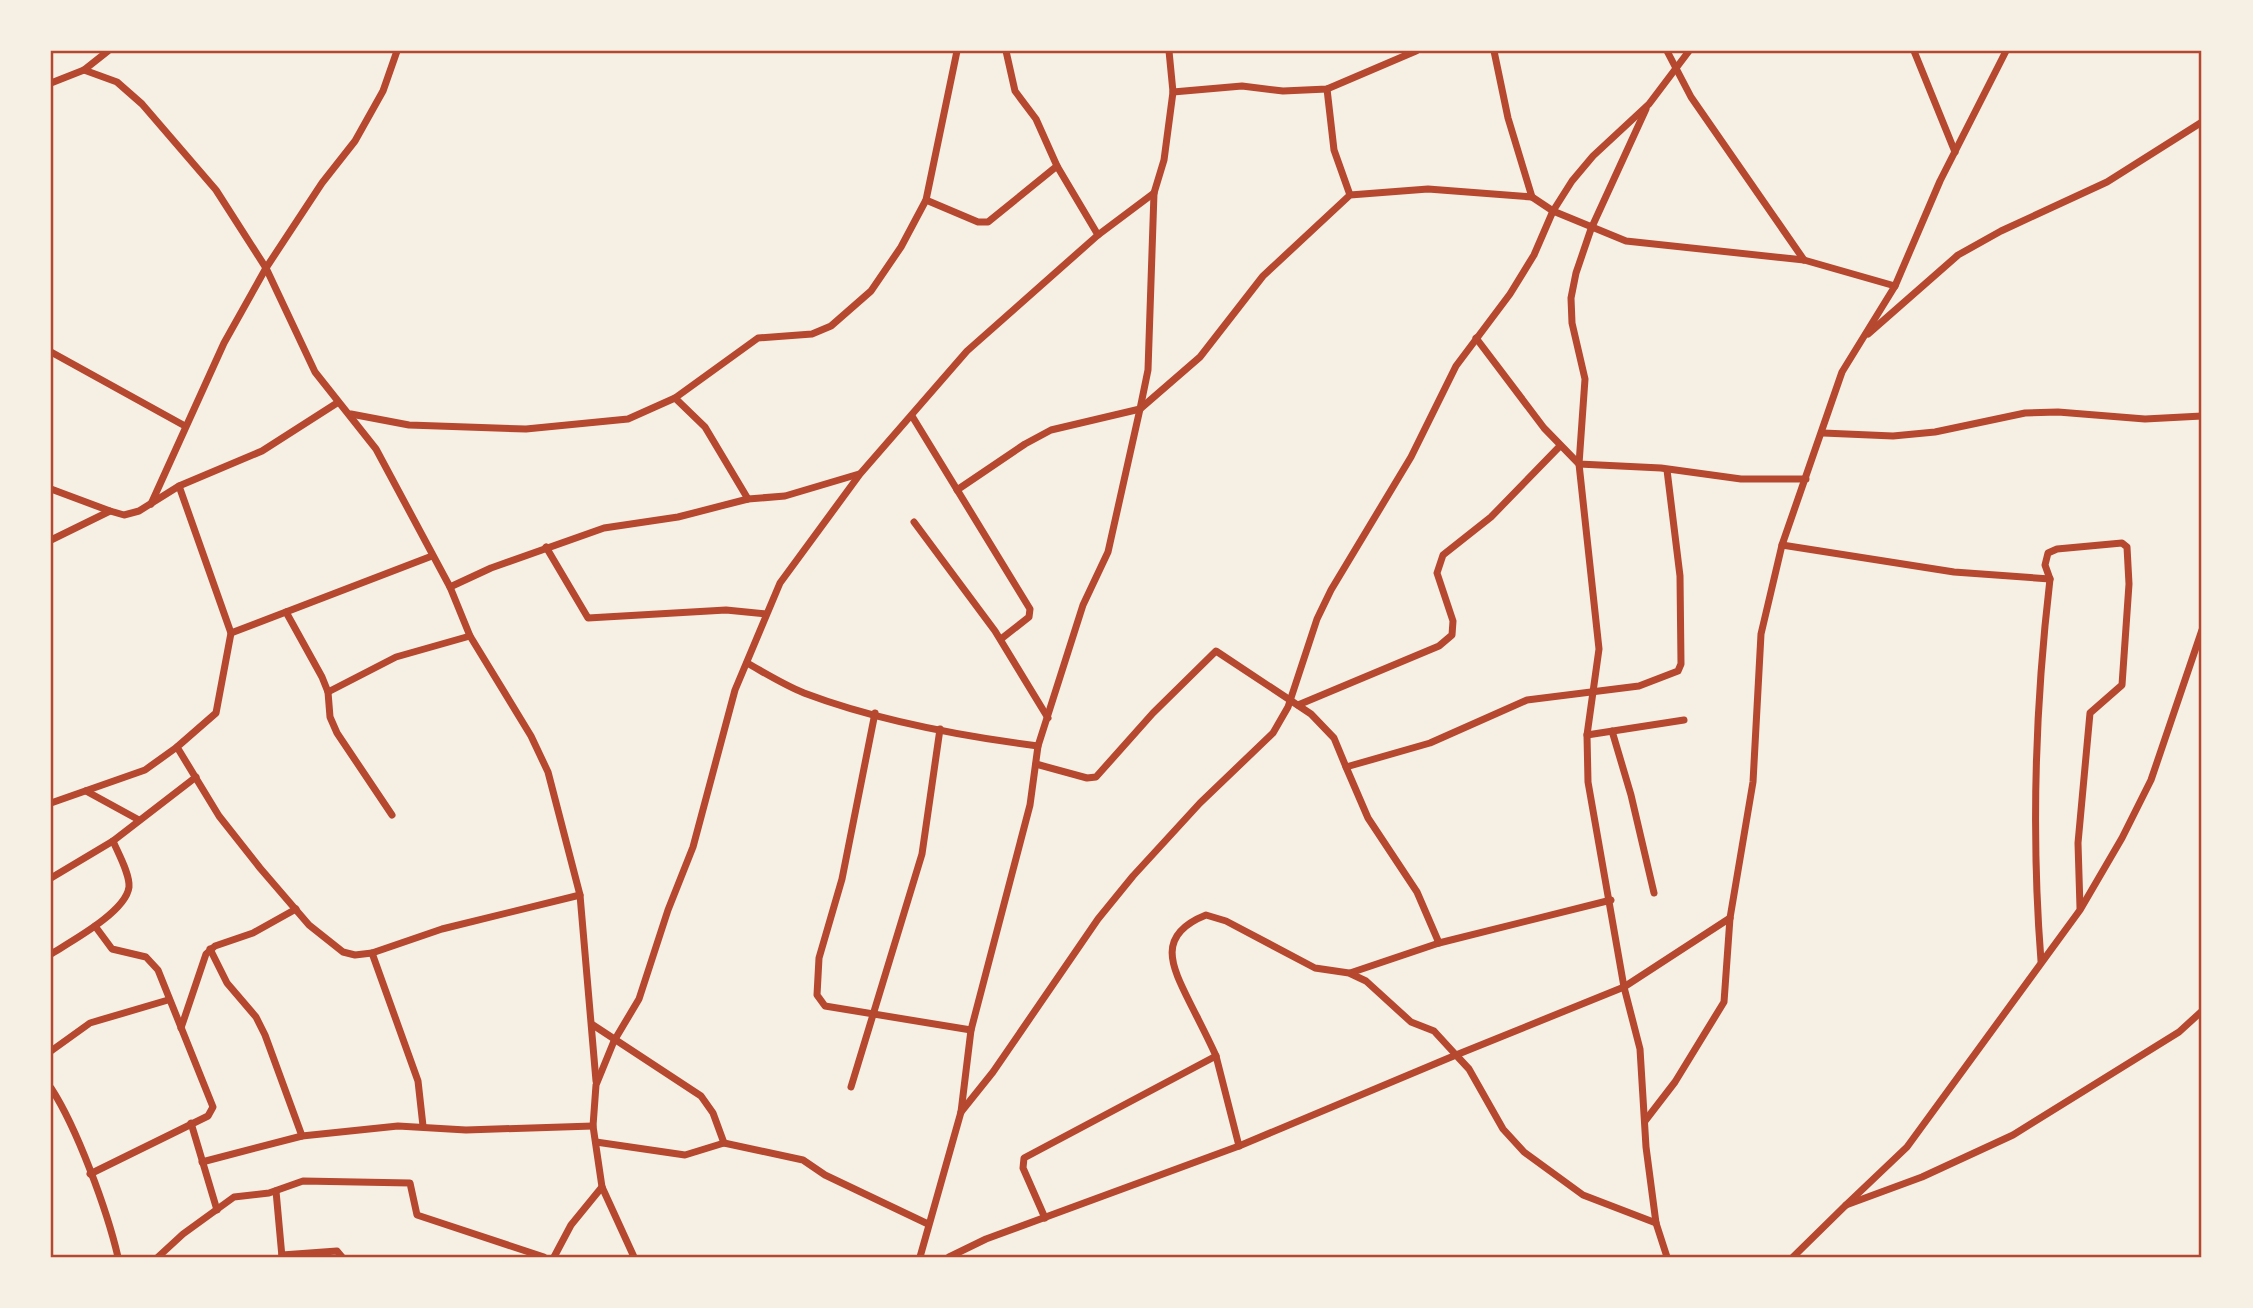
<svg xmlns="http://www.w3.org/2000/svg" width="2253" height="1308" font-family="Cabin,sans-serif">
<rect width="100%" height="100%" fill="#f6efe4"/>
<g fill="none" stroke-linecap="round" stroke-linejoin="round">
<!-- minor -->
<g stroke="#b5482f" stroke-width="7">
<polyline points="1494,51 1508,118 1532,197 1553,211 1626,241 1804,260 1895,286"/>
<polyline points="1667,51 1691,97 1804,260"/>
<polyline points="1914,51 1955,152"/>
<polyline points="84,70 117,82 142,104 216,190 266,268 315,372 376,449 450,587 470,636 531,736 548,772 580,895 596,1081"/>
<polyline points="51,83 84,70 108,51"/>
<polyline points="1327,89 1334,150 1350,195"/>
<polyline points="1173,92 1242,86 1283,91 1327,89 1416,51"/>
<polyline points="1646,109 1591,229 1576,273 1571,298 1572,323 1585,379 1579,464 1599,649 1587,735 1588,782 1624,987 1640,1049 1646,1147 1656,1223 1667,1257"/>
<polyline points="1057,166 1098,235"/>
<polyline points="926,200 978,222 988,222 1057,166 1036,119 1015,91 1006,51"/>
<polyline points="1868,334 1958,255 2001,231 2107,182 2202,122"/>
<polyline points="1476,338 1544,428 1579,464 1661,468 1741,479 1806,479"/>
<polyline points="51,352 185,426"/>
<polyline points="675,398 758,338 812,334 831,326 871,291 901,247 926,200 957,51"/>
<polyline points="351,414 409,425 526,429 628,419 675,398 705,427 748,499"/>
<polyline points="912,416 1030,609 1029,617 1001,639"/>
<polyline points="1823,433 1893,436 1935,432 2025,413 2058,412 2145,419 2202,416"/>
<polyline points="179,486 231,633 216,713 177,747 219,816 260,868 309,925 343,952 355,955 372,953 442,929 580,895"/>
<polyline points="51,489 110,511"/>
<polyline points="957,490 1025,444 1051,430 1140,409 1200,357 1263,276 1350,195 1428,189 1532,197"/>
<polyline points="151,504 224,343 266,268 322,183 355,141 383,91 397,51"/>
<polyline points="914,522 995,631 1048,718"/>
<polyline points="51,540 110,511 124,515 139,511 179,486 262,451 337,403"/>
<path d="M 1782,545 L 1954,572 L 2050,579 C 2035,707 2031,833 2041,961"/>
<polyline points="546,547 588,618 726,610 766,614"/>
<polyline points="2050,579 2045,565 2048,553 2057,549 2122,543 2127,547 2129,584 2122,685 2090,713 2078,843 2080,908"/>
<polyline points="450,587 491,568 604,528 678,517 748,499 785,496 859,474"/>
<polyline points="286,612 322,677 328,692 330,717 337,733 392,815"/>
<polyline points="231,633 432,556"/>
<path d="M 747,663 C 765,673 784,685 804,693 C 878,721 960,736 1038,746"/>
<polyline points="328,692 396,657 470,636"/>
<polyline points="1298,705 1439,646 1452,635 1453,621 1437,573 1443,555 1491,517 1560,446"/>
<polyline points="875,713 842,879 819,958 817,995 825,1006 971,1030"/>
<polyline points="1612,731 1631,795 1654,893"/>
<polyline points="1587,735 1684,720"/>
<polyline points="1036,764 1087,778 1096,777 1153,713 1216,651 1311,714 1334,738 1346,767 1430,743 1527,700 1639,686 1678,671 1681,664 1680,576 1667,470"/>
<polyline points="1346,767 1368,818 1417,892 1439,943"/>
<polyline points="86,791 139,820"/>
<polyline points="51,803 145,770 177,747"/>
<polyline points="51,878 113,841 196,777"/>
<polyline points="210,949 227,983 256,1017 265,1035 302,1136"/>
<polyline points="372,953 418,1081 423,1126"/>
<path d="M 51,954 C 70,942 126,912 129,887 C 130,874 118,853 113,841"/>
<polyline points="1350,973 1439,943 1611,900"/>
<polyline points="593,1025 701,1096 713,1113 724,1143"/>
<polyline points="181,1028 206,954 215,946 253,933 296,909"/>
<polyline points="51,1051 90,1023 168,1000"/>
<path d="M 1216,1056 C 1208,1038 1199,1021 1190,1003 C 1171,965 1156,935 1206,915 L 1226,921 L 1315,968 L 1349,973 L 1366,981 L 1411,1022 L 1434,1031 L 1456,1055 L 1624,987 L 1730,918"/>
<polyline points="851,1087 922,854 940,729"/>
<path d="M 51,1088 C 77,1128 107,1210 118,1257"/>
<polyline points="961,1112 993,1072 1098,919 1133,876 1200,803 1273,733 1288,707 1317,619 1331,590 1411,457 1456,366 1510,294 1534,255 1553,211 1572,181 1593,156 1649,104 1689,51"/>
<polyline points="1645,1121 1675,1082 1724,1002 1730,918 1753,782 1761,634 1782,545 1842,372 1895,286 1940,181 2006,51"/>
<polyline points="191,1123 217,1210"/>
<polyline points="596,1142 685,1155 724,1143 803,1160 825,1175 928,1224"/>
<polyline points="202,1162 302,1136 398,1126 466,1130 593,1126"/>
<polyline points="90,1174 208,1116 213,1107 158,970 146,957 112,949 95,926"/>
<polyline points="276,1191 282,1257"/>
<polyline points="1846,1205 1907,1147 2080,910 2122,838 2151,780 2202,630"/>
<polyline points="1045,1218 1023,1168 1024,1158 1216,1056 1239,1146"/>
<polyline points="282,1255 337,1251 342,1257"/>
<polyline points="158,1257 183,1234 234,1197 269,1193 303,1181 410,1183 417,1215 544,1257"/>
<polyline points="554,1257 571,1225 602,1187"/>
<polyline points="634,1257 602,1187 593,1126 596,1085 614,1041 639,999 668,910 693,847 735,690 780,583 860,474 967,351 1098,235 1154,193"/>
<polyline points="920,1257 961,1112 971,1030 1030,805 1038,746 1083,605 1108,552 1140,409 1148,370 1154,193 1164,160 1173,92 1169,51"/>
<polyline points="949,1257 986,1239 1239,1146 1456,1055 1469,1069 1503,1129 1524,1152 1583,1195 1656,1223"/>
<polyline points="1793,1257 1846,1205 1922,1177 2013,1135 2179,1032 2202,1011"/>
</g>
</g>
<!-- border -->
<rect width="2253" height="1308" fill="none" stroke="#f6efe4" stroke-width="105"/>
<rect x="52" y="52" width="2148" height="1204" fill="none" stroke="#b5482f" stroke-width="2.5"/>
</svg>
